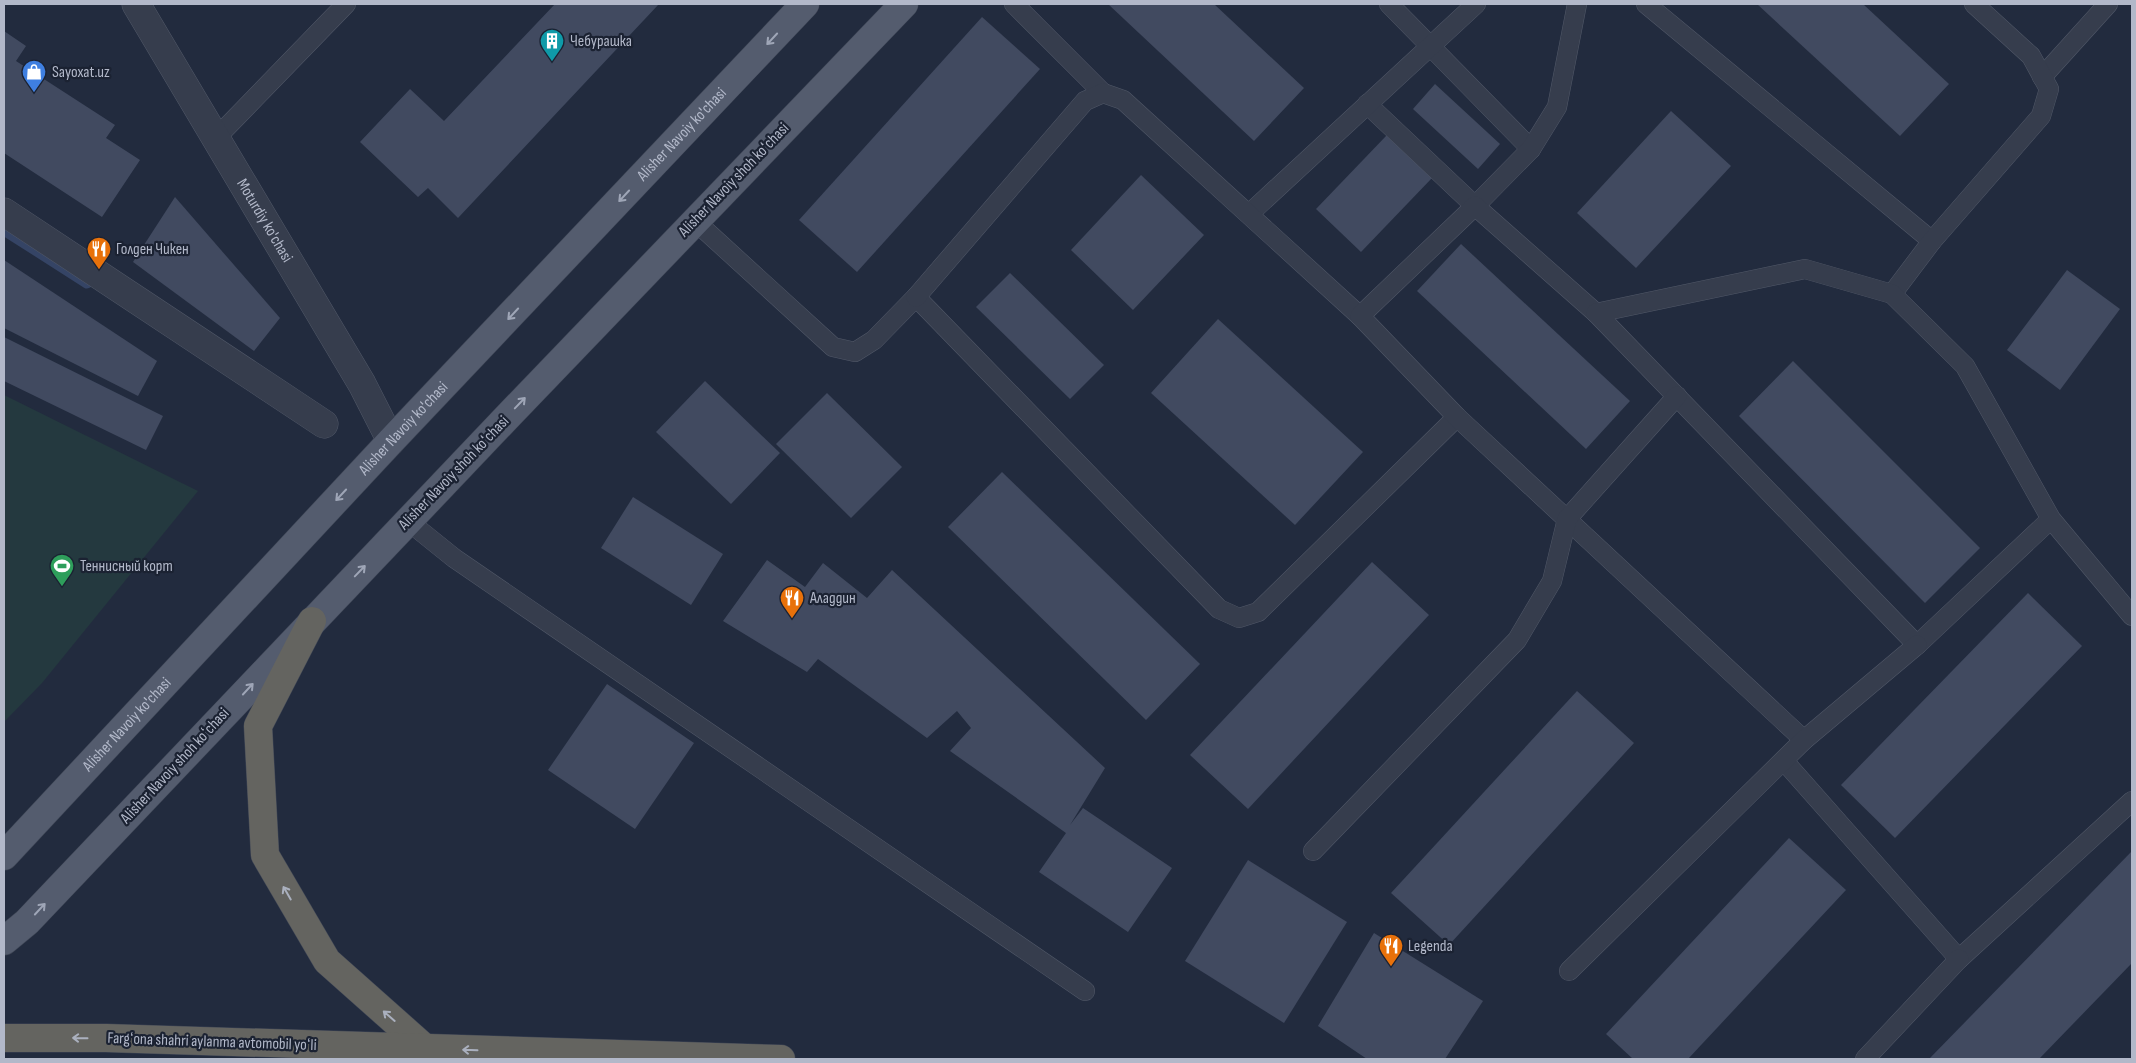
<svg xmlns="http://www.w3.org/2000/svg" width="2136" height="1063" font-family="'Sofia Sans Condensed',sans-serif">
<rect width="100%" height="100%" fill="#222b3e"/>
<!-- green -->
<polygon fill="#24393f" points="4,395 198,491 42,683 4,722"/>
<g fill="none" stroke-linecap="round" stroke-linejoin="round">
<!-- stream -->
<polyline stroke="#354465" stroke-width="11" points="4,230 87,283"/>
</g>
<!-- building -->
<g fill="#414a60">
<polygon points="555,4 659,4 458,218 428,188 418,197 360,142 410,89 444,121"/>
<polygon points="1108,4 1214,4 1304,88 1254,141"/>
<polygon points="1757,4 1863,4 1949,84 1900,136"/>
<polygon points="982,17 1040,69 857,272 799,220"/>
<polygon points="4,31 26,46 16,61 115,125 106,138 140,160 102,217 4,153"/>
<polygon points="1435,84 1500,144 1478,169 1413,109"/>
<polygon points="1671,111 1731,166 1636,268 1577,213"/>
<polygon points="1387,135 1432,178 1361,252 1316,209"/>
<polygon points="1141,175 1204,235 1133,310 1071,250"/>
<polygon points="175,197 280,318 254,351 133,262"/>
<polygon points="1461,244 1630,401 1586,449 1417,291"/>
<polygon points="4,260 157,361 138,396 4,328"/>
<polygon points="2067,270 2120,309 2060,390 2007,350"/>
<polygon points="1010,273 1104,365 1070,399 976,307"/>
<polygon points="1218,319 1363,452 1295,525 1151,393"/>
<polygon points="4,337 163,416 146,450 4,381"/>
<polygon points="1793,361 1980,548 1925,603 1739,416"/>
<polygon points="705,381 780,453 731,504 656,432"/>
<polygon points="827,393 902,467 851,518 776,444"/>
<polygon points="1002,472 1200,664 1146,720 948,527"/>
<polygon points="633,497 723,554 691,605 601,548"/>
<polygon points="767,560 805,587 823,563 867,598 892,570 1105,768 1070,825 1083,808 1172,868 1128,932 1039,872 1066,833 950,751 971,728 957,711 927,738 818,659 807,672 723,621"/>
<polygon points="1372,562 1429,615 1248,809 1190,755"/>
<polygon points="2028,593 2082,646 1895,838 1841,785"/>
<polygon points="607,684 694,743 635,829 548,770"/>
<polygon points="1577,691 1634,743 1449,945 1391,893"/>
<polygon points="1789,838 1846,890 1688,1059 1633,1059 1606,1034"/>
<polygon points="2132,851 2132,963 2039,1059 1929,1059"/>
<polygon points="1248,860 1347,922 1284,1023 1185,961"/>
<polygon points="1374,933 1483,1001 1445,1059 1367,1059 1318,1026"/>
</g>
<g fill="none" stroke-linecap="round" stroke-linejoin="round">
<defs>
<g id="service">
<polyline points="1014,4 1103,93"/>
<polyline points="1389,4 1531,149"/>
<polyline points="1646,4 1932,241"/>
<polyline points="2042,77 2108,4"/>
<polyline points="1367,104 1475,206 1531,149 1557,107 1577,4"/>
<polyline points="216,138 346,4"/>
<polyline points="1249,214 1476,4"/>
<polyline points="695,221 833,347 855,352 874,340 916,297 1219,609 1239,618 1258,612 1457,417"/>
<polyline points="1892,294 1932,241 2041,116 2049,89 2031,56 1974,4"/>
<polyline points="916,297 1085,101 1103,93 1123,100 1360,316"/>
<polyline points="1596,313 1475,206 1360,316 1457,417 1804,740"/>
<polyline points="2051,519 1917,645 1596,313 1805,269 1892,294 1965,366 2051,519 2132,616"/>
<polyline points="408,521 454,558 1085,991"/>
<polyline points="1784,761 1959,959 2132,801"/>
<polyline points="1313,851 1517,640 1552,581 1567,519 1677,396"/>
<polyline points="1569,971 1804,740 1917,645"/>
<polyline points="1865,1059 1959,959"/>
</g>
<polyline id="pedestrian" points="4,212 324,424"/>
<g id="minor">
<path id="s1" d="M 136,4 L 362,384 L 391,441"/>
</g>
<g id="primary">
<path id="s2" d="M 4,856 L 391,441 L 805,4"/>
<polyline points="4,941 27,922 511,413 904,4"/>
</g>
<g id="trunk">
<polyline points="312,621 258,726 265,855 327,961 426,1049"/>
<polyline points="4,1038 106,1038 781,1059"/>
</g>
</defs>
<!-- service casing -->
<use href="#service" stroke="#515868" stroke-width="20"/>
<!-- pedestrian casing -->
<use href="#pedestrian" stroke="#515868" stroke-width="29"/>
<!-- minor casing -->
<use href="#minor" stroke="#515868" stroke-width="29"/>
<!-- primary casing -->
<use href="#primary" stroke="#3f4656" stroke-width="29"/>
<!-- trunk casing -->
<use href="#trunk" stroke="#3e4555" stroke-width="29"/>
<!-- service -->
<use href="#service" stroke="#363d4d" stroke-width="19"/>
<!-- pedestrian -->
<use href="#pedestrian" stroke="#363d4d" stroke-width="28"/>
<!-- minor -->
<use href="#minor" stroke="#363d4d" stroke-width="28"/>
<!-- primary -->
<use href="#primary" stroke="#545c6e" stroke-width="28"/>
<!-- trunk -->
<use href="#trunk" stroke="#646460" stroke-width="28"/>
</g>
<!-- one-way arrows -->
<defs><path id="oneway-shaft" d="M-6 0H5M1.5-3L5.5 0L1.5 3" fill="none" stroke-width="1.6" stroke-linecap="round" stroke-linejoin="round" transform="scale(1.25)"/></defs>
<g stroke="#9fa6b7">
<use href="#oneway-shaft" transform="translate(772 39) rotate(133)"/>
<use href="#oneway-shaft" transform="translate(624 196) rotate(133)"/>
<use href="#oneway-shaft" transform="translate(513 314) rotate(133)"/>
<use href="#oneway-shaft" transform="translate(520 403) rotate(-46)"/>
<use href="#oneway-shaft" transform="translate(341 495) rotate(133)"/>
<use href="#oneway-shaft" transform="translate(360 571) rotate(-46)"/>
<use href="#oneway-shaft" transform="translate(248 689) rotate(-47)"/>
<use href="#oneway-shaft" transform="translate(40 909) rotate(-47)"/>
</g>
<g stroke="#aab0be">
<use href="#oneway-shaft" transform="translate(287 893) rotate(-120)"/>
<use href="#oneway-shaft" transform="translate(389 1016) rotate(-139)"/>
<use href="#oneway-shaft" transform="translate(80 1038) rotate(-179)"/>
<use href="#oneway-shaft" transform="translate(470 1050) rotate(-178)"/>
</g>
<!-- icons -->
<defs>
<symbol id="building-pin" viewBox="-11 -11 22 30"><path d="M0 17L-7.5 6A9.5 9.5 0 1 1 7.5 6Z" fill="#0f9aa8" stroke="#1b2232"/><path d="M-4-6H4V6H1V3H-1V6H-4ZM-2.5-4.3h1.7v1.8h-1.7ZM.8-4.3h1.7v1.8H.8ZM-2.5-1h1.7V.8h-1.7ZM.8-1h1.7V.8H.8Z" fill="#fff"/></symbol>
<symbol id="shop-pin" viewBox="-11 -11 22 30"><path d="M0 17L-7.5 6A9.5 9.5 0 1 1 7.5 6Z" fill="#3f7fe0" stroke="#1b2232"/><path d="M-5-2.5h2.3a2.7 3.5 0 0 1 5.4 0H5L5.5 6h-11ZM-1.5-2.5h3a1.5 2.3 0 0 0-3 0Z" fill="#fff"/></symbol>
<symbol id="restaurant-pin" viewBox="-11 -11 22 30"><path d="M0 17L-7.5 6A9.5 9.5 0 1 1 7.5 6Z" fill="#e8710a" stroke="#1b2232"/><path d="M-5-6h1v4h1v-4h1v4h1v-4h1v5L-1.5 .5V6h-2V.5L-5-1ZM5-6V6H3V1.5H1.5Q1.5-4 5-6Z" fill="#fff"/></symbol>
<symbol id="stadium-pin" viewBox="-11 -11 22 30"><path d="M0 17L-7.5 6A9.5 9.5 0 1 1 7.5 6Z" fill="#2e9e5b" stroke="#1b2232"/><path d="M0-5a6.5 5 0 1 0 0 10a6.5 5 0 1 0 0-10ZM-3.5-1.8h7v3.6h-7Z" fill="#fff"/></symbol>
</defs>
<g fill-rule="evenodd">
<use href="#building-pin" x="538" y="27" width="28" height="38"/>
<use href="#shop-pin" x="20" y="58" width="28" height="38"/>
<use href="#restaurant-pin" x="85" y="235" width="28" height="38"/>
<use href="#stadium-pin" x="48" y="552" width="28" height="38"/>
<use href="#restaurant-pin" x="778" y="584" width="28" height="38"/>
<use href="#restaurant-pin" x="1377" y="932" width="28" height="38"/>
</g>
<g text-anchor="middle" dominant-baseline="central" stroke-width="4.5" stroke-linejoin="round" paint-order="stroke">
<!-- poi labels -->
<g font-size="16" fill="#b2b8c9" stroke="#1b2232" text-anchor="start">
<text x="570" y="41">Чебурашка</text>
<text x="52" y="72">Sayoxat.uz</text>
<text x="116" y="249">Голден Чикен</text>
<text x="80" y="566">Теннисный корт</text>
<text x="810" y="598">Аладдин</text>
<text x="1408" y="946">Legenda</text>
</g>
<!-- street labels -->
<g font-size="16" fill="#b2b8c9" stroke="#1b2232">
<text stroke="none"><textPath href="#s2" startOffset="990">Alisher Navoiy ko'chasi</textPath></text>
<text transform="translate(734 180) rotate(-46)">Alisher Navoiy shoh koʻchasi</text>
<text stroke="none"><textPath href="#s1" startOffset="252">Moturdiy ko'chasi</textPath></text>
<text stroke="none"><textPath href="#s2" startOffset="585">Alisher Navoiy ko'chasi</textPath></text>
<text transform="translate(454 473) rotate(-46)">Alisher Navoiy shoh koʻchasi</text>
<text stroke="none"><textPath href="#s2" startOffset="180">Alisher Navoiy ko'chasi</textPath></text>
<text transform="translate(175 766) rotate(-47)">Alisher Navoiy shoh koʻchasi</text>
<text transform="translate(212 1042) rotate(2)">Fargʻona shahri aylanma avtomobil yoʻli</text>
</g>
</g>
<!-- border -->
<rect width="2136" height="1063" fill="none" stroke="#b2b8c9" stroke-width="10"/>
</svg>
